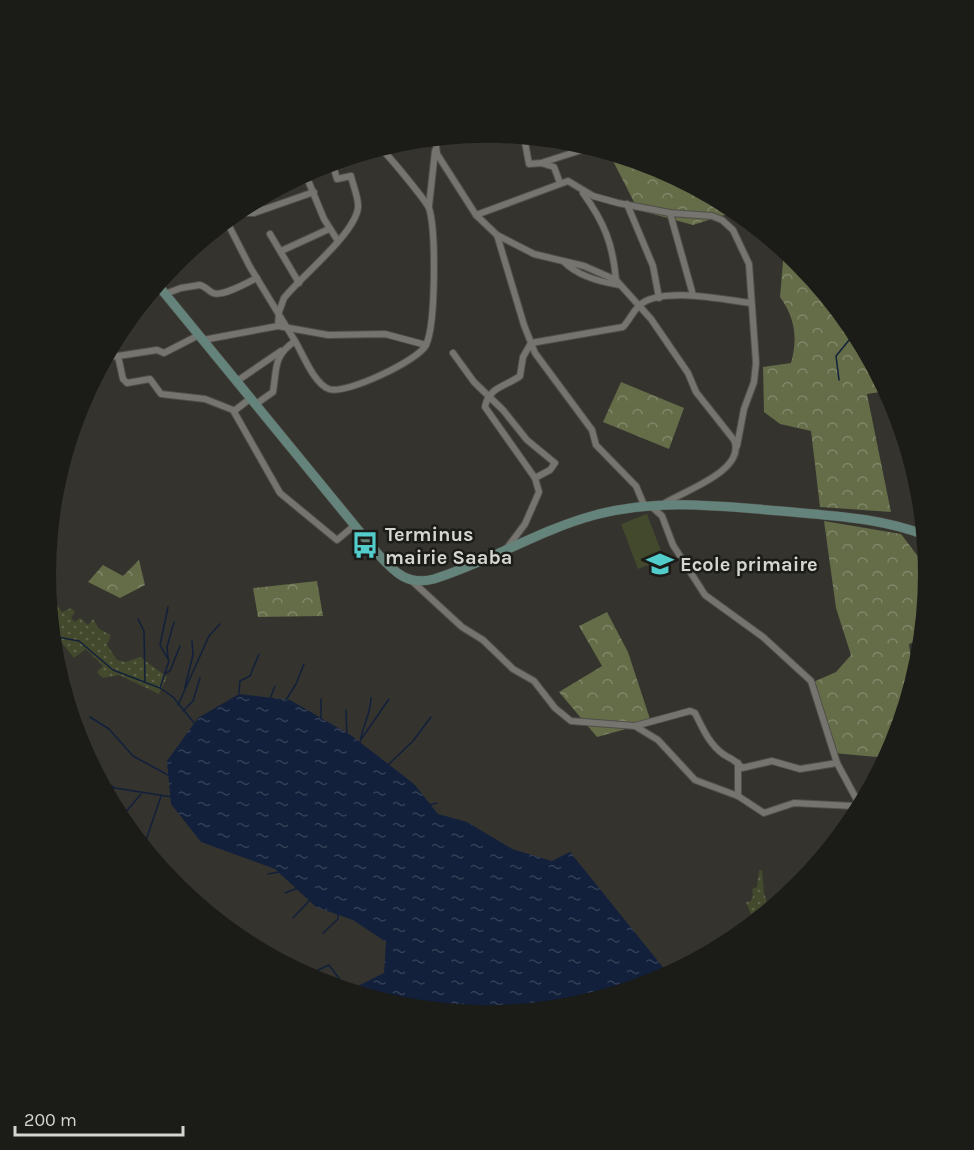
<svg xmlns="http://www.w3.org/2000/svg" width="974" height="1150" font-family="Karla,sans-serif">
<defs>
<pattern id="grass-dots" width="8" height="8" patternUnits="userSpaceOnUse" patternTransform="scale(1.5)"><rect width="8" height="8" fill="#43492c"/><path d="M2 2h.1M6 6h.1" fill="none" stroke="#5d624a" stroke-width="1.8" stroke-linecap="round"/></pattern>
<pattern id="forest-crowns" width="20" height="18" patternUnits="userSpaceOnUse" patternTransform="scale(1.5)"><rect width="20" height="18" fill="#646c48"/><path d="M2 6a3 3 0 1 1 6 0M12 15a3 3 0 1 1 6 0" fill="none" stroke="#80876a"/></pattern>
<pattern id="water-ripples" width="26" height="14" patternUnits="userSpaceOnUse" patternTransform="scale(1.5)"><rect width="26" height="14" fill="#12203b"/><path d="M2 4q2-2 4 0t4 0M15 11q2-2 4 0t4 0" fill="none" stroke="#344056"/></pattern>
</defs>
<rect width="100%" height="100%" fill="#34332e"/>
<!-- grass -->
<g fill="url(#grass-dots)">
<polygon points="46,588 62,612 71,608 75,612 71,618 75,622 80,618 88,625 93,619 99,629 111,635 107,645 117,660 126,662 140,657 167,677 159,694 119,675 103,678 97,672 103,666 86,649 74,658 57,637 50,623"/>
<polygon points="759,870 762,870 764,893 770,911 765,916 752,917 746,902 751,901 753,896 752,889 757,887"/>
</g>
<!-- forest -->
<g fill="url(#forest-crowns)">
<polygon points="609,153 656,167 733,208 734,212 693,225 638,210"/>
<path d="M 784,250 C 830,287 860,339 887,391 L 867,394 L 891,512 L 820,507 L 811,431 L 780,424 L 764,412 L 763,367 L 791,363 C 798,338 795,318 780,297 Z"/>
<polygon points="621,382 684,408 669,449 603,422"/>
<polygon points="824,521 901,534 929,571 923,639 909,644 914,683 895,744 888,758 833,753 811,683 836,672 851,655 836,608"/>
<polygon points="139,560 145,585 120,598 88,582 103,565 123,576"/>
<polygon points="317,581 323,616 258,617 253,588"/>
<polygon points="607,612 628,652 651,722 597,737 559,692 602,666 579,626"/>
</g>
<!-- pitch -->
<polygon fill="#43492c" points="647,514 664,559 638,569 621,524"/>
<!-- water -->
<polygon fill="url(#water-ripples)" points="239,694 290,700 352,736 414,784 438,814 467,822 512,849 552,861 570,852 670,976 656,983 573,1009 487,1017 400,1008 346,992 384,973 386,942 353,920 316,907 275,869 201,842 171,804 167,761 198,718"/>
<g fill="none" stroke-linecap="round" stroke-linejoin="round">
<!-- stream -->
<g stroke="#12203b" stroke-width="1.5">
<polyline points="839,380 836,356 850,339 853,327"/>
<polyline points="138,619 144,631 145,681"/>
<polyline points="50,623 57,637 79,641 113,670 160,688 173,697 195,724"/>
<polyline points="168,659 167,647 174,622"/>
<polyline points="166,673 170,671 180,646"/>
<polyline points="185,687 193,655 192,641"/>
<polyline points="160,688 169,661 160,645 168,607"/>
<polyline points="239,693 240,681 250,676 259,654"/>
<polyline points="270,699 275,686"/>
<polyline points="321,699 321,719"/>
<polyline points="286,700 296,684 304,664"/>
<polyline points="178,705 209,636 220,624"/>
<polyline points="346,710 347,736"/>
<polyline points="183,711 193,701 200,678"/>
<polyline points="90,717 109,729 133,756 168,775"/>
<polyline points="362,738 389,699"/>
<path d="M 360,743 C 362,726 371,714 371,698"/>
<polyline points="388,765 413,741 431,717"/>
<polyline points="96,776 115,788 172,797"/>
<polyline points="106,796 114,788"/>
<polyline points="429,805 437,803"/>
<polyline points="119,820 141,794"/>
<polyline points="143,849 161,796"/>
<polyline points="268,874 279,872"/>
<polyline points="285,893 298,888"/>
<polyline points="293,918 309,901"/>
<polyline points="323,933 338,919 338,914"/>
<polyline points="305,976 329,965 347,989 355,990"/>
</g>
<defs>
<g id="street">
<polyline points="524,137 529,164 541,163 554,167 560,183"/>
<path d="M 435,138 L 437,154 L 476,215 L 497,235 L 534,254 L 584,266 L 616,280 L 651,319 L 688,373 L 696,392 L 734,440 C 747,470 684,491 665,503"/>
<polyline points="541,163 591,147"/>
<polyline points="305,173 324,219 338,241"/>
<path d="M 583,193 C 604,222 613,244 616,280"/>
<polyline points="627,204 653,266 659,298"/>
<polyline points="429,206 435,151"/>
<polyline points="234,213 254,213 314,192"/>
<polyline points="670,213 693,295"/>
<polyline points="476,215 568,181 593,196 618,203 670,213 712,216 722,220 733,230 749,264 756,363 754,382 744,409 737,446"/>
<path d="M 226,220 L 250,267 L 295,341 C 273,356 277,368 273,392 L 256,404"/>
<polyline points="270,234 299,283"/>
<polyline points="497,235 524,325 535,353 592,430 596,445 636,486 644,505"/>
<polyline points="281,251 329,229"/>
<path d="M 564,262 C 578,276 600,282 620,285"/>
<path d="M 165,294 L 181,288 L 200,285 C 207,287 208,291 213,293 C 223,297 248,282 257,278"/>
<path d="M 278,326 L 279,312 L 284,298 C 302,275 354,235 358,208 C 359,198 353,186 351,176 L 337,179 L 332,162"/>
<polyline points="203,340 278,326 328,335 385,334 426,345"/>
<path d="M 295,341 C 303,354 314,384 329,389 C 346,395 419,360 426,345 C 436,324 436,230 429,208 C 426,201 387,153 380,148"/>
<polyline points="453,353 474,382 503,410 527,440 555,463 550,470 535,478 539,492 525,524 507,548"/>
<polyline points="118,356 157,350 164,353 199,335"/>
<polyline points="105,357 118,356 123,379 127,383 150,379 161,394 205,399 233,410 280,493 337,540 355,525"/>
<polyline points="237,381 281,351"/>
<polyline points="234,411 251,398"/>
<path d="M 535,478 L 485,407 C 488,387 507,386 520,376 L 523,357 L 531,343 L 623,327 C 629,321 633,311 640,305 C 660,286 726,300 751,303"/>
<path d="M 412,581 L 462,627 L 483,640 L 513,669 L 534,681 L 555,708 L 571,721 L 635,726 L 690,711 L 695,713 C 702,727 709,744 723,754 C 732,760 735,759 742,768 L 772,761 L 800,769 L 837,763 L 811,681 L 763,637 L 705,595 L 673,545 L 662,516 L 652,507"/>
<polyline points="635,726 658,740 695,780 738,796 764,813 794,803 854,806 858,802 837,763"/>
<polyline points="738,763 738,796"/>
</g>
<path id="secondary" d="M 157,284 L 378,554 C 395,573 408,586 434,579 C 489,562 539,530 595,515 C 657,498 719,506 781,511 C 831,516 878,517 925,535"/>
</defs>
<!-- street casing -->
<use href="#street" stroke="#504f4a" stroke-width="8"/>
<!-- secondary casing -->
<use href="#secondary" stroke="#504f4a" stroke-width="10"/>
<!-- street -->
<use href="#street" stroke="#75746e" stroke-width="6"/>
<!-- secondary -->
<use href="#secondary" stroke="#63837b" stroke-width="9"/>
</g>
<!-- icons -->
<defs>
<symbol id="bus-bare" viewBox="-9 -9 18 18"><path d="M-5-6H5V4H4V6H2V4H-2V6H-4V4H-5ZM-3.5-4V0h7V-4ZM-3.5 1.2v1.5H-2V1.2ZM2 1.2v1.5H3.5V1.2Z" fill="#52cdcc" stroke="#1b1b18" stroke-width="2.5" paint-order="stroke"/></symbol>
<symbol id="school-bare" viewBox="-9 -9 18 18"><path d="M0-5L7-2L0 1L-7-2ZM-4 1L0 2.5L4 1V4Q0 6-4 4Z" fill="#52cdcc" stroke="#1b1b18" stroke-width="2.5" paint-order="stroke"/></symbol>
</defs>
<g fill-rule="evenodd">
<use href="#bus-bare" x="346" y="526" width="38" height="38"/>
<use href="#school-bare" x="641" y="545" width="38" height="38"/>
</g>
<g text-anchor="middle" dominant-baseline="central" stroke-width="5" stroke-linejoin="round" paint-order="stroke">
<!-- poi labels -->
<g font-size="20" font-weight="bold" fill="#d4d4d1" stroke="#1b1b18" text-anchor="start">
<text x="385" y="534">Terminus<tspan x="385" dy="23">mairie Saaba</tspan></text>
<text x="680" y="564">Ecole primaire</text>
</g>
</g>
<!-- crop -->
<path d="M0 0H974V1150H0ZM56 574a431 431 0 1 1 862 0a431 431 0 1 1-862 0Z" fill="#1b1b18" fill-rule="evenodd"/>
<!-- scale -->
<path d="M15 1126v9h168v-9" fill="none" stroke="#d4d4d1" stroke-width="3"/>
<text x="24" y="1126" font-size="18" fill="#d4d4d1" stroke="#1b1b18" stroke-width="4.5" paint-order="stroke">200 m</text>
</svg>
